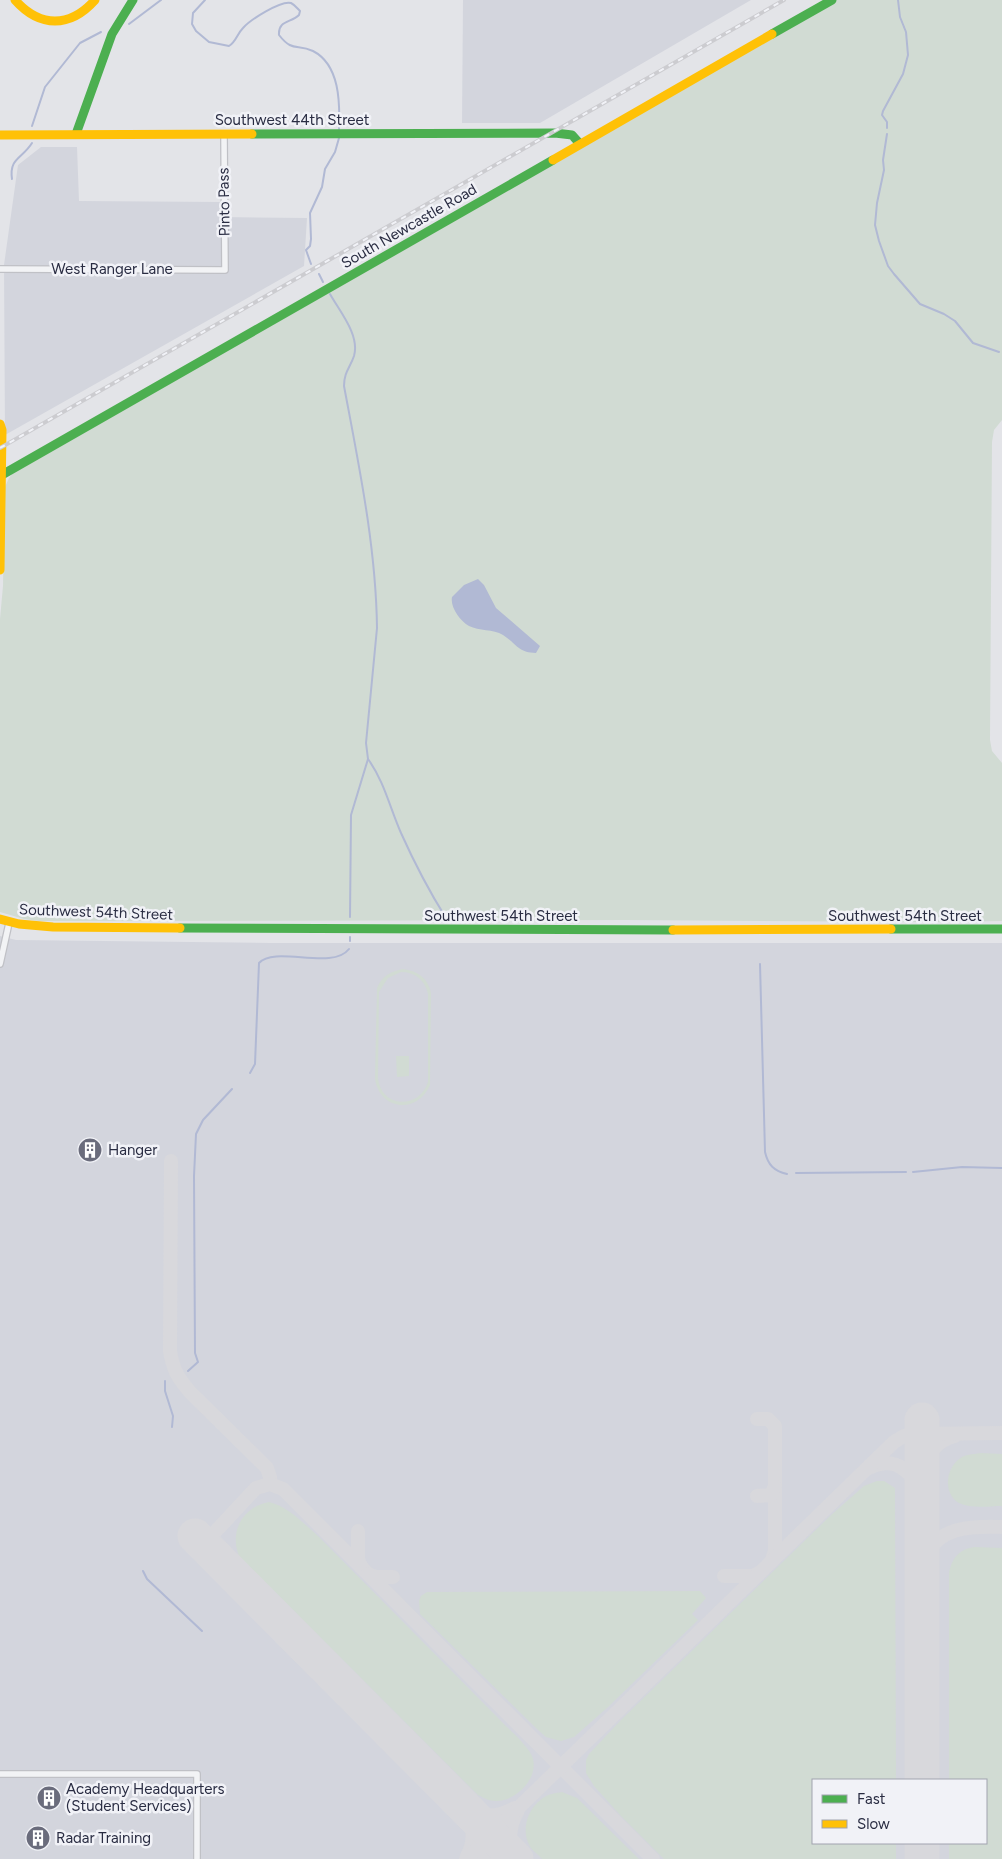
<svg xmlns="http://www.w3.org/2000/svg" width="1002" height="1859" font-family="Figtree,sans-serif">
<rect width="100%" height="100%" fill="#e3e4e8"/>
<!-- built -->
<g fill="#d3d5dd" fill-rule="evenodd">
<polygon points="463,0 751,0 540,123 462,123"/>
<polygon points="41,147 77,147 79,201 220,202 220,217 307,218 304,266 5,435 4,265 18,165"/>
<path d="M 0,936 L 16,940 L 271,943 L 1002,943 L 1002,1859 L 0,1859 ZM 813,1780 L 986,1780 L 986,1843 L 813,1843 Z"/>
</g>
<!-- green -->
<g fill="#d1dbd3" fill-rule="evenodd">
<polygon points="837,0 1002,0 1002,420 994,430 992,442 990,740 992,751 1002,763 1002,921 933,922 626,920 39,921 24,919 0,912 0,619 3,586 5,487 9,478 17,468"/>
<path d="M 403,969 C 418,971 428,978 431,993 L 430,1085 C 418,1114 380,1111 375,1079 L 377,988 C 382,976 391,971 403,969 ZM 401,972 C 415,972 425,980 428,994 L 428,1082 C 419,1110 381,1108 378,1078 L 379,992 L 388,978 Z"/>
<polygon points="396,1056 409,1056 409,1076 397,1077"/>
<path d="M 981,1453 L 1002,1454 L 1002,1506 C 989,1506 971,1509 959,1503 C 942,1493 946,1466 962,1457 C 968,1454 975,1454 981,1453 Z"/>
<polygon points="877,1481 884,1481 895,1488 896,1780 813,1780 813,1843 896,1843 896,1859 664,1859 621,1816 594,1786 586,1773 586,1760 589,1754 621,1720 830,1516 864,1486"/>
<path d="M 269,1502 C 289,1507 304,1524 319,1537 L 500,1720 C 509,1730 530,1747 533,1759 C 538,1779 516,1801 496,1801 C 489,1801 484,1798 478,1795 L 239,1556 C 229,1531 243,1507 269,1502 Z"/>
<path d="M 975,1547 L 1002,1548 L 1002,1859 L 949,1859 L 949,1843 L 986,1843 L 986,1780 L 949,1780 L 949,1573 C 952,1558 959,1549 975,1547 Z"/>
<polygon points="700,1591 706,1598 692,1614 698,1620 608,1707 574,1737 561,1741 546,1737 537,1729 420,1614 419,1601 421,1596 427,1592"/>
<path d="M 562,1792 L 577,1798 L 639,1859 L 542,1859 C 539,1855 534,1852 531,1848 C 520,1831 527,1809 543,1798 C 548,1794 556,1793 562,1792 Z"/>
</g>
<!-- water -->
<path fill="#b1b9d4" d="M 478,579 L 484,585 L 496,608 L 540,646 L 536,653 C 518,653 517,644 503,635 C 493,629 479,631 469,626 C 460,621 450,607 452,597 L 464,585 Z"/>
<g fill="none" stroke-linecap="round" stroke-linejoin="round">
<!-- stream -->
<g stroke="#b1b9d4" stroke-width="2">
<path d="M 205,0 L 193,13 L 192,24 L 196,31 L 209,42 L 229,46 C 236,42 237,34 243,28 C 250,20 281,0 291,3 C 295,5 297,8 300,11 L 299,15 C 291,23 278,20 279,35 C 293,53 297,43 313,51 C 340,65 340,103 339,129"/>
<polyline points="129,24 161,0"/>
<polyline points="32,126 45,87 80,43 101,32"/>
<polyline points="887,128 887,122 882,115 883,111 903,74 908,55 906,32 900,17 898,0"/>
<polyline points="887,134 883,160 884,170 877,203 875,225 879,241 888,266 894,274 920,304 944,314 955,321 973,343 999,352"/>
<path d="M 12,179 C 9,158 22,159 32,143"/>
<polyline points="311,264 306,250 310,246 311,239 310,213 322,187 325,169 335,152 339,138"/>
<polyline points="319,274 323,282"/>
<path d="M 330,294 C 340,312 360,335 354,356 C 350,368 344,372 344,386 C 359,466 376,547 377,628 L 366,743 L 368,759 L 351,815 L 350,917"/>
<path d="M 368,759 C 384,781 390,808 401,833 C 414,862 429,891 446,918"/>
<polyline points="350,937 350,941"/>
<path d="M 760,964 L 765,1152 C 768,1165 774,1171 787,1174"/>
<path d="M 250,1073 L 255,1064 L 259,963 C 275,945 332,971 349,949"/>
<polyline points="913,1172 962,1167 1002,1168"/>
<polyline points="796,1173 906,1172"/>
<polyline points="188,1371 198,1362 195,1353 194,1176 196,1134 203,1120 232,1089"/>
<polyline points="165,1381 165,1391 173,1416 172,1427"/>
<polyline points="143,1571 147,1579 202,1631"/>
</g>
<!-- taxiway -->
<g stroke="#d8d8dc" stroke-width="14">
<path d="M 171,1161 L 170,1351 C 173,1370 178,1378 190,1392 L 267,1468 L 270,1477 L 270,1484"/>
<polyline points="757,1419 768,1419 775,1426 775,1551 772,1560"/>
<path d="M 869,1468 C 897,1454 914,1473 922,1499"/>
<path d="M 922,1477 C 925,1457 934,1441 955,1436"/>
<polyline points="757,1496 771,1495 775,1486"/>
<polyline points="358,1531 358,1560 362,1568"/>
<polyline points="203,1545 256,1488 270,1484 283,1489 653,1859"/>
<polyline points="368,1574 376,1577 393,1577"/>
<polyline points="724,1576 753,1576 759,1573"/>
<path d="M 922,1592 C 923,1582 922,1570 925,1560 C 936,1526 972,1526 1002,1527"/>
<path d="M 455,1797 C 476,1816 488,1822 515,1808"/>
<path d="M 462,1807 C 474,1821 476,1840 467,1856"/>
<path d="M 518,1810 C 509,1826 507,1844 518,1859"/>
<path d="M 470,1857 C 485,1850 500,1850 514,1859"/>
<polyline points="466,1859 894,1442 904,1436 913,1434 1002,1433"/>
</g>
<!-- runway -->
<g stroke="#d8d8dc" stroke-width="35">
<polyline points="922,1420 922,1780"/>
<polyline points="195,1536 516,1859"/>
<polyline points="922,1843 922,1859"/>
</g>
<defs>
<g id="street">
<polyline points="0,269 225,270 224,134"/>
<polyline points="0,964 9,923"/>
<polyline points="0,1774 197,1774 197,1859"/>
</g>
</defs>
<!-- street casing -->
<use href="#street" stroke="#c0c1c6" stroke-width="8"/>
<!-- street -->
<use href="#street" stroke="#f2f3f5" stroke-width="5.5"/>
<!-- fast -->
<g stroke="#4caf50" stroke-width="9">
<polyline points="772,34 832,0"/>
<polyline points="76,134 112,34 133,0"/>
<polyline points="252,134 555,133 572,135 580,144"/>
<polyline points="0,476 553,160"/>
<polyline points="180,928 673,930"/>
<polyline points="891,929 1002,929"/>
</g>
<!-- slow -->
<g stroke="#ffc107" stroke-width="9">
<path d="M 15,0 C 40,28 70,28 95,0"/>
<polyline points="0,135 252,134"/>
<polyline points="553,160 772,34"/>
<polyline points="0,424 2,430 0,570"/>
<polyline points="0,919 19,924 53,927 180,928"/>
<polyline points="673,930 891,929"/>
</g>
<defs>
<polyline id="rail" points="0,448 784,0"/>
</defs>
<!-- rail casing -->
<use href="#rail" stroke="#ccccd0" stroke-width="4"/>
<!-- rail -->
<use href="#rail" stroke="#f1f2f7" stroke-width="2" stroke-dasharray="5.5" stroke-linecap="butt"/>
</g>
<!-- icons -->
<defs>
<symbol id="building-disc" viewBox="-11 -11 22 22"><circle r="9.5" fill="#6a6c7c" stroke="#f1f2f7"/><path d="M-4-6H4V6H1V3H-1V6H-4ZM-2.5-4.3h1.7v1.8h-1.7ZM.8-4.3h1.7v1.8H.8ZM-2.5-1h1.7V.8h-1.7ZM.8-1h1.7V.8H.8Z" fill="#fff"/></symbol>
</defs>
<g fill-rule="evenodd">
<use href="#building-disc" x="76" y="1136" width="28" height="28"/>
<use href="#building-disc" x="35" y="1784" width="28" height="28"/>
<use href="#building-disc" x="24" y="1824" width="28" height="28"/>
</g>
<g text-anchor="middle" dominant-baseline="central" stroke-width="5" stroke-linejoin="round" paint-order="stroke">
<!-- street labels -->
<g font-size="15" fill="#292c42" stroke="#f1f2f7">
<text x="292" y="120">Southwest 44th Street</text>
<text transform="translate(224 202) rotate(-91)">Pinto Pass</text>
<text transform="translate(409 226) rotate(-30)">South Newcastle Road</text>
<text x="112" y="269">West Ranger Lane</text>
<text transform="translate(96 912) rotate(2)">Southwest 54th Street</text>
<text x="501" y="916">Southwest 54th Street</text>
<text x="905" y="916">Southwest 54th Street</text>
</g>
<!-- poi labels -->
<g font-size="15" fill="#292c42" stroke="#f1f2f7" text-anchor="start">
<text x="108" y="1150">Hanger</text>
<text x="66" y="1789">Academy Headquarters<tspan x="66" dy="17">(Student Services)</tspan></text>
<text x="56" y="1838">Radar Training</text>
</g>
</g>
<!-- legend -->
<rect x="812" y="1779" width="175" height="65" fill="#f1f2f7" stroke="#a1a3af"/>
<rect x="822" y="1795" width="25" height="8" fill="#4caf50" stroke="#a1a3af"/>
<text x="857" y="1804" font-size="15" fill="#292c42">Fast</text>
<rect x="822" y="1820" width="25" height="8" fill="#ffc107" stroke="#a1a3af"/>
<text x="857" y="1829" font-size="15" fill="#292c42">Slow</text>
</svg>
